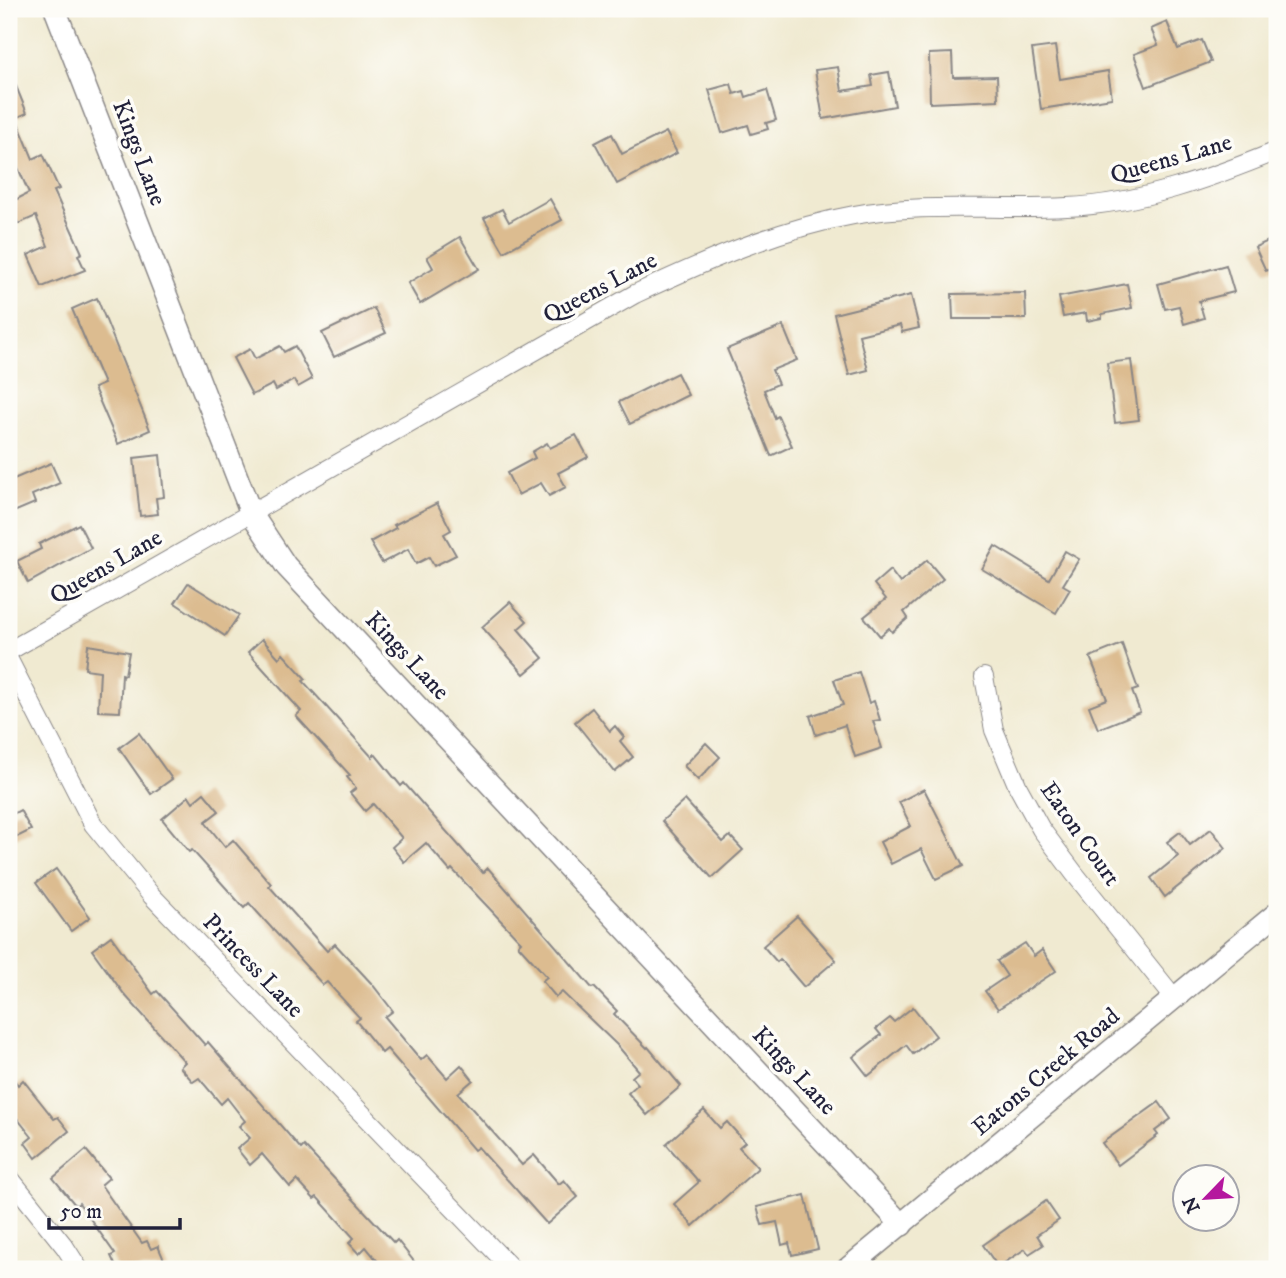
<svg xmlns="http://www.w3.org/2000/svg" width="1286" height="1278" font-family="'IM FELL DW Pica',serif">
<rect width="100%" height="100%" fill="#fdfcf7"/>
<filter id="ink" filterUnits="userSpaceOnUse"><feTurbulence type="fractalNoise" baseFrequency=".0143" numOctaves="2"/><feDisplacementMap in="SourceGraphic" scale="14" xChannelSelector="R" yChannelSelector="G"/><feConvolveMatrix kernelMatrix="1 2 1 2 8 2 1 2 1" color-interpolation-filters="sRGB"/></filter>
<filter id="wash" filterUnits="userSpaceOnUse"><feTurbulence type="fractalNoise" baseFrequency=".00686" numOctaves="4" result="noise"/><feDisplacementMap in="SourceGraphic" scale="28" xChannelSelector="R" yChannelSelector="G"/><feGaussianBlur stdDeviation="1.57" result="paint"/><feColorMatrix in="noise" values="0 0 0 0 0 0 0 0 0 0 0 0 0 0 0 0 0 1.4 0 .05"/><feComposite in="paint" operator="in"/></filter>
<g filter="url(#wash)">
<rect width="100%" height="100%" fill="#f0ead1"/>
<g id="blocks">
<!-- building -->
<g fill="#dcbc90">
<polygon points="1167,22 1178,49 1202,40 1211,62 1146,87 1134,54 1158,45 1151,29"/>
<polygon points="1055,46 1060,79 1108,71 1112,98 1041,109 1032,49"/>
<polygon points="952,53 953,77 997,76 998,100 930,103 929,54"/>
<polygon points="838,67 842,91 873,86 871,75 889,72 895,106 823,119 815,70"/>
<polygon points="9,69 27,113 16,118 33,159 43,154 59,189 54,191 82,253 78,255 85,270 42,287 28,255 48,246 36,216 18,224 9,203 29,193 9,147"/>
<polygon points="731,84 734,94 744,91 746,97 767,90 776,120 766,123 768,129 751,134 748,125 722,133 709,90"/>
<polygon points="666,132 677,153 617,184 595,143 612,134 622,154"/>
<polygon points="550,199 562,220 504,252 484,218 502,209 509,222"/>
<polygon points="460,237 479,269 420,304 408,283 433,268 427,257"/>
<polygon points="1277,237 1277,266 1266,271 1255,247"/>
<polygon points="1226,265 1234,292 1199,301 1204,318 1184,324 1179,306 1165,309 1158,284"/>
<polygon points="1127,284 1132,308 1102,314 1102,318 1087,321 1086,313 1063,317 1059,297"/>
<polygon points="1025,293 1026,319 953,319 952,294"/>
<polygon points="911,295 919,328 902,332 900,325 859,335 868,370 849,375 834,314"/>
<polygon points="97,298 150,430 118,444 94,388 104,384 72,309"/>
<polygon points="374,308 386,333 334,357 322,333"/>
<polygon points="783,326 797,360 772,370 778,384 764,390 775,418 778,416 792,446 771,456 727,349"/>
<polygon points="280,346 284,352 295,346 312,379 298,387 294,380 276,390 273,384 252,395 233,358 250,349 255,359"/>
<polygon points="1131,360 1139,420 1115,423 1107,363"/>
<polygon points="677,373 688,395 630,424 619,402"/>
<polygon points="576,435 588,457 558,473 566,487 549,496 541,483 518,495 507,473 535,458 532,452 547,443 550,448"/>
<polygon points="160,455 164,497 156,498 158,514 140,516 134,458"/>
<polygon points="51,463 60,483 32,495 35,503 9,514 9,481"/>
<polygon points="437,503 451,530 444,534 456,555 434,566 429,557 416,564 408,549 382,563 370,542 396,528 394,525"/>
<polygon points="79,524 91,548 28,583 17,561 41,549 39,544"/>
<polygon points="995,546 1049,579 1065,551 1079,559 1063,585 1070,589 1056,613 982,569"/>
<polygon points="927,560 943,579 904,612 908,618 892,632 889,628 880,636 864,617 886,599 874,584 890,570 900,583"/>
<polygon points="188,583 239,615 225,636 175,603"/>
<polygon points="510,602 527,621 518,629 543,658 524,674 482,627"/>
<polygon points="262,639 279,658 283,654 306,679 303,681 372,757 375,754 401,786 404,783 483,873 488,868 592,988 594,987 617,1011 614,1014 647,1048 648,1047 681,1086 647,1115 628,1093 638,1084 632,1077 639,1071 617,1045 562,992 556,997 542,981 547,977 518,945 521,942 452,869 450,871 426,843 404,862 392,847 402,838 373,804 365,811 350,793 356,788 347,777 350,775 296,716 301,711 248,652"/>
<polygon points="1122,644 1138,689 1132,691 1140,712 1098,729 1089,706 1107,699 1090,657"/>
<polygon points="88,645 129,652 125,675 122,674 120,712 98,711 100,671 85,669"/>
<polygon points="859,672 869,703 874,701 880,720 873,721 882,748 855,757 845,725 816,735 810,716 843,705 834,680"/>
<polygon points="592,708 610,731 615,726 624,737 620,741 633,757 615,772 575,722"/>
<polygon points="139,733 172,779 151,794 119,748"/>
<polygon points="706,743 720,757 698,780 684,766"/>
<polygon points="924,789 963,866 936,879 921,849 891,864 880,842 911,826 899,802"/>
<polygon points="204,793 219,811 205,822 225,847 233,840 271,884 269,886 327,951 335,944 372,984 393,1011 385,1017 421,1060 427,1055 447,1078 461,1065 473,1080 458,1093 522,1165 534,1155 559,1184 564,1180 578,1197 547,1224 478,1147 474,1150 387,1049 382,1053 356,1021 360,1018 327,982 323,985 249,903 244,908 192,850 189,852 162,819 189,796 193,802"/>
<polygon points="685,800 723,842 730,836 743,850 712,878 662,821"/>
<polygon points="20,810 31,830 9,841 9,816"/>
<polygon points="1211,829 1226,848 1165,897 1151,878 1178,856 1167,842 1180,832 1190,845"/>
<polygon points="56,869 90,917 71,931 36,883"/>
<polygon points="797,916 836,960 804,987 780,959 777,962 763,946"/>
<polygon points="111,936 153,994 157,991 205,1045 208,1042 301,1149 304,1146 394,1243 397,1240 420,1269 384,1269 366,1247 359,1254 349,1243 354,1238 317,1197 314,1199 297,1180 290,1187 262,1154 250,1165 237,1149 250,1138 239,1126 245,1121 227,1098 221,1104 199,1078 193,1082 180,1067 185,1062 124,994 92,950"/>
<polygon points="1025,943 1034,956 1042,950 1056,971 998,1009 985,991 1007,976 997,961"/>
<polygon points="913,1007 936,1036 913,1054 906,1045 868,1076 853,1057 881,1035 876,1029 890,1018 894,1022"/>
<polygon points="9,1074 18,1085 23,1080 54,1119 58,1117 69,1131 36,1158 25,1143 32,1137 9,1108"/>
<polygon points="1159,1102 1171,1119 1155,1131 1158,1135 1118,1165 1102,1143"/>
<polygon points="704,1110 720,1128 727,1122 745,1142 739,1147 758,1168 693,1226 674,1204 699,1182 666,1144"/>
<polygon points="86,1150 109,1178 101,1185 142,1243 147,1241 151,1249 158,1246 168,1269 117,1269 111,1256 115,1254 79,1203 76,1206 53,1178"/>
<polygon points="805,1195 818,1249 792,1255 789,1243 782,1245 777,1222 762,1225 757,1207"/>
<polygon points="1046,1201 1059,1220 1037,1235 1043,1245 1029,1254 1025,1249 998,1267 983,1245"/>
</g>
</g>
</g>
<g filter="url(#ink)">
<use href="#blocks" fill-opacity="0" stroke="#898686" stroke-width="2"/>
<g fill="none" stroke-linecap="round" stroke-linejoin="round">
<defs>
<g id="minor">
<path d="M 9,651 L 635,294 C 706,261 777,229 854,215 C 924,202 997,211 1067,207 C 1140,204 1211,178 1277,151"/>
<polyline points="9,660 93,824 151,895 512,1269"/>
<polyline points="984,677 994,730 1018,787 1041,829 1074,873 1175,999"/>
<polyline points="9,1177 65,1247 79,1269"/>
</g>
<g id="tertiary">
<polyline points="55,9 251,513 286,566 902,1225"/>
<polyline points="847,1269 1277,913"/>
</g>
</defs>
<!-- minor casing -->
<use href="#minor" stroke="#898686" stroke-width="20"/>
<!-- tertiary casing -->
<use href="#tertiary" stroke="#898686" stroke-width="24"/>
<!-- minor -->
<use href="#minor" stroke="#fff" stroke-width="18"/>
<!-- tertiary -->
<use href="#tertiary" stroke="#fff" stroke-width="21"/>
</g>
</g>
<g text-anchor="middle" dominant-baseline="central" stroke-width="7" stroke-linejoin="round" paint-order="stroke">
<!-- street labels -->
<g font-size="24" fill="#22223b" stroke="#fdfcf7">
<text transform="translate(139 153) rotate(69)">Kings Lane</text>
<text transform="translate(1171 159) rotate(-16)">Queens Lane</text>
<text transform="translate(600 288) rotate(-28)">Queens Lane</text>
<text transform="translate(106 567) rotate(-30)">Queens Lane</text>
<text transform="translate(407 656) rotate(47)">Kings Lane</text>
<text transform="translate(1080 834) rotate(55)">Eaton Court</text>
<text transform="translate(253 966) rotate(46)">Princess Lane</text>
<text transform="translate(794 1071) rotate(47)">Kings Lane</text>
<text transform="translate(1046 1072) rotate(-40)">Eatons Creek Road</text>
</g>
</g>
<!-- margin -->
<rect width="1286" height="1278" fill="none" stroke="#fdfcf7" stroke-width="35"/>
<!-- north arrow -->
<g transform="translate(1206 1198) rotate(245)"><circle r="33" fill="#fdfcf7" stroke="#a5a5ac" stroke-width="2"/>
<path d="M0-5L12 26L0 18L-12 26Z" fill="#b5179e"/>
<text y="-10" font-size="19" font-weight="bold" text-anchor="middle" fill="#22223b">N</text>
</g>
<!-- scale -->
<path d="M49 1218v10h131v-10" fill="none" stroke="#22223b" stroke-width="3.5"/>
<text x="60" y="1218" font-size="21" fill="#22223b" stroke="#fdfcf7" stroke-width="5" paint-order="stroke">50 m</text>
</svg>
